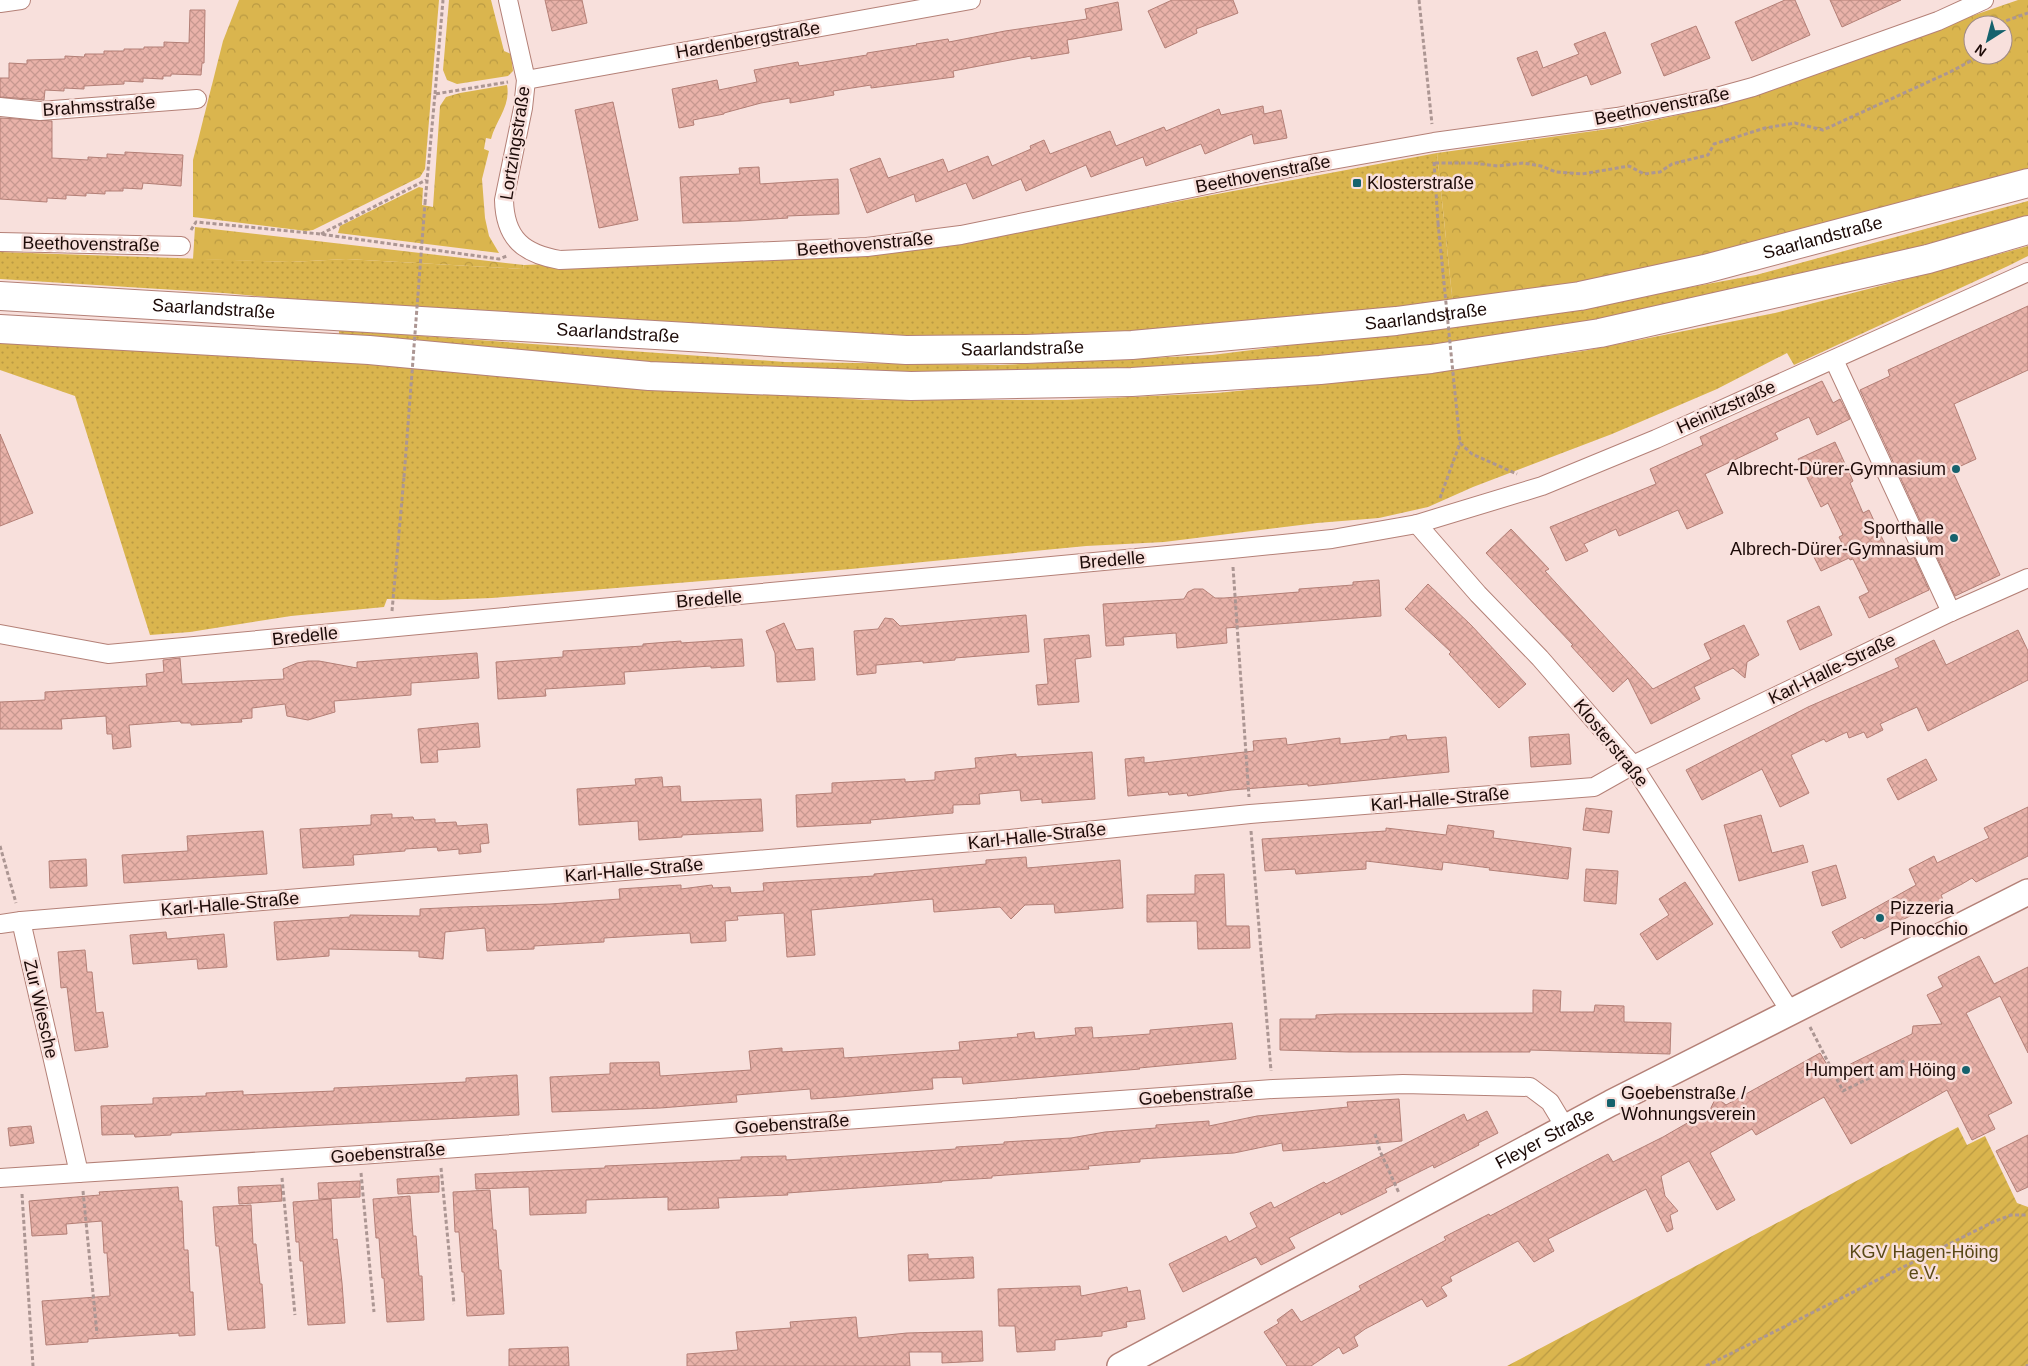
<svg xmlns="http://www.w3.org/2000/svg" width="2028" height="1366" font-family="Helvetica,sans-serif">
<defs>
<pattern id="grass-dots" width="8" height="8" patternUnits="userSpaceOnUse" patternTransform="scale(1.25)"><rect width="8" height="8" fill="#dab54e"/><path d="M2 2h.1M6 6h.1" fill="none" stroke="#ba9a43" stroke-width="1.8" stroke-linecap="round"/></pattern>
<pattern id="park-crowns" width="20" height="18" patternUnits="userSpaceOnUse" patternTransform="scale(1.25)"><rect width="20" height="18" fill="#dab54e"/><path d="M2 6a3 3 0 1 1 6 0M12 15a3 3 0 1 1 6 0" fill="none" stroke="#ba9a43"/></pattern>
<pattern id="garden-furrows" width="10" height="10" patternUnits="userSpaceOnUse" patternTransform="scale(1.25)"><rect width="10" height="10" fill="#dab54e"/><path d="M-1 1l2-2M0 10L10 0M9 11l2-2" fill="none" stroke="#ba9a43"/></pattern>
<pattern id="building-cross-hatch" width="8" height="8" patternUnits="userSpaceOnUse" patternTransform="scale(1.25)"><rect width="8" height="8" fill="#e9b2a9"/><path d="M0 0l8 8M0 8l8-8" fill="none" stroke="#c79890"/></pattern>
</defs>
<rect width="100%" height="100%" fill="#f8e0dc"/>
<!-- grass -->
<g fill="url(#grass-dots)">
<polygon points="1437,153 1453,305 1132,336 907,340 368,306 224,293 0,279 0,252 290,262 346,259 523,269 524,265 871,252 961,242"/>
<polygon points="2028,201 2028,216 1922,246 1698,302 1584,324 1332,358 1225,366 863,375 602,360 339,337 339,330 785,362 1000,365 1212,355 1562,311 1756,275"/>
<polygon points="2028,246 2028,256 2008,266 1794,365 1787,353 1717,389 1612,434 1473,487 1428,507 1379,518 1317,523 1164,542 1086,546 851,569 492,598 439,600 387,599 384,607 291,616 190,632 150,635 75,396 0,370 0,336 866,400 1065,400 1217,393 1431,372 1583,351 1775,313 1934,272"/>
</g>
<!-- park -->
<g fill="url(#park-crowns)" fill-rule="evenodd">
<polygon points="239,0 439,0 425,169 420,177 313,230 306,231 193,217 193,160 223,41"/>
<polygon points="449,0 491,0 504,51 511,54 513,71 508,76 457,84 447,80 443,70"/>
<path d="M 2018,0 L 2028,0 L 2028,179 L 1703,262 L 1453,305 L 1437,153 L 1622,127 L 1697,111 ZM 1973,25 L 2003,25 L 2003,55 L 1973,55 Z"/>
<path d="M 507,85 C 511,106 496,120 491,139 L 486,138 L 484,149 L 489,151 L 482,179 L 485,218 L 489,236 L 499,253 L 338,233 L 340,226 L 419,187 L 423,188 L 422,205 L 433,207 L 440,106 L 446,97 L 460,93 Z"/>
<polygon points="195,227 524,265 523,269 346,259 290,262 193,259"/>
</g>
<!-- garden -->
<polygon fill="url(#garden-furrows)" points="1958,1127 1967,1145 1985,1136 2017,1203 2028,1207 2028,1366 1507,1366"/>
<!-- building -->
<g fill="url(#building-cross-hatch)" stroke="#b37f76">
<polygon points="545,0 582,0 587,23 552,31"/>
<polygon points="1172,0 1233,0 1238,13 1196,29 1197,33 1165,48 1148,11"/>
<polygon points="1785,0 1795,0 1810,35 1752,61 1735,22"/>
<polygon points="1830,0 1901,0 1842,27"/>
<polygon points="1118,2 1122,30 1067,40 1069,53 1031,59 1031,56 953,71 954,77 871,88 871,85 833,91 834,95 790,103 790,98 761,103 724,113 724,114 693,120 694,125 679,128 672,89 717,80 719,90 757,82 754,70 798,62 799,66 867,55 867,53 917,45 916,44 948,39 949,42 1005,31 1087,19 1085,9"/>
<polygon points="190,10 205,10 204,63 202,63 201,75 171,74 171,76 163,76 163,79 143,78 143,82 124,81 124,84 84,86 84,89 64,88 64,91 45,90 44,100 0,97 0,78 9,78 9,63 27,64 27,60 65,59 65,56 84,57 85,54 104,54 104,51 124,51 124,49 144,49 144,47 164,47 164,42 189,43"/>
<polygon points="1696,26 1710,58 1664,76 1651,44"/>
<polygon points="1605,32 1621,73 1591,85 1587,75 1532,96 1517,58 1537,51 1543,68 1579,54 1574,44"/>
<polygon points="613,102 638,220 599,228 575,110"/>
<polygon points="1263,106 1264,114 1281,110 1287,138 1254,144 1252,134 1205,154 1201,144 1146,166 1143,157 1091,177 1086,165 1026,191 1021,179 973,199 966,183 916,202 914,194 867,213 850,169 880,158 888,178 943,159 948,172 988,156 992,166 1031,149 1030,146 1044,140 1050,154 1110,131 1116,146 1164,127 1166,131 1219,109 1221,115"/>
<polygon points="0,118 52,121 52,158 88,160 88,157 107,158 107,154 125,155 125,152 183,155 181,186 143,183 142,189 123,188 123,191 105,191 105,194 86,193 86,196 66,195 66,199 47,198 47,202 0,199"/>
<polygon points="759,167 760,184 838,179 839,214 787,216 788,218 740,221 683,223 680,177 740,174 739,168"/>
<polygon points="2028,306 2028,370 1954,404 1976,459 1952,470 2000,575 1955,596 1860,390 1890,376 1888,370"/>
<polygon points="1822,381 1833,403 1840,399 1850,419 1817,435 1809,417 1775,433 1778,439 1705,474 1723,513 1687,529 1678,510 1619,536 1616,529 1584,544 1588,551 1566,561 1550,527 1656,484 1650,469 1703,445 1700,437"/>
<polygon points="0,434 33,513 0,526"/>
<polygon points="1835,442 1853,481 1850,483 1863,513 1869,510 1890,555 1909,546 1929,590 1869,618 1859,597 1869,592 1853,559 1850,560 1849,558 1821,571 1814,557 1842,543 1839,537 1843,535 1828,503 1821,507 1798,459"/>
<polygon points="1511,529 1549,569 1545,571 1653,689 1711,659 1704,644 1744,625 1759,655 1747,662 1745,678 1733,668 1694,687 1700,699 1651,724 1628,678 1613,692 1571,646 1573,645 1486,553"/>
<polygon points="1379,580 1381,616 1226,628 1227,643 1177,648 1176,633 1123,637 1124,645 1106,646 1103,604 1184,599 1188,592 1194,589 1203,589 1215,598 1224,598 1299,592 1299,589 1353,585 1353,582"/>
<polygon points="1428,584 1471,625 1526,684 1499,708 1449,654 1451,652 1405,609"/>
<polygon points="1819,606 1832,635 1800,650 1787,621"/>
<polygon points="1026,615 1029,652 955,658 955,660 923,663 923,661 876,665 876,673 857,675 854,631 878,629 885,618 893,619 900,626"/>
<polygon points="784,623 796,650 813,648 815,680 777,682 775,653 766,631"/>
<polygon points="2018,630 2028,651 2028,680 1928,731 1917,707 1880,724 1883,730 1867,738 1864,732 1849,738 1847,732 1826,742 1824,739 1791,755 1809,793 1780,807 1762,769 1702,800 1686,770 1808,707 1899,667 1895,659 1934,640 1946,665"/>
<polygon points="1089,635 1091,657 1075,659 1079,702 1038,705 1036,685 1048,684 1044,639"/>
<polygon points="742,639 744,666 711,668 711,666 624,672 625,684 545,689 546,696 498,699 496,662 563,657 563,651 643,646 643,644 681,641 681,643"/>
<polygon points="477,653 479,678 411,683 411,695 334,701 335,712 308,720 287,716 285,704 252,708 252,718 241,719 242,722 191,725 191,723 181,723 180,721 129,725 131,747 113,749 112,734 107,734 106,716 61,719 62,729 0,729 0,702 45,700 45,692 147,686 146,674 164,672 163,660 180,658 182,684 284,679 283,669 297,663 308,661 319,661 357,668 357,662"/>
<polygon points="478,723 480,747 437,750 438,762 421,763 418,729"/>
<polygon points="1569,734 1571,764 1531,767 1529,737"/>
<polygon points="1406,735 1407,740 1446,737 1449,772 1308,786 1308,784 1231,790 1188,796 1187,793 1169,795 1168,792 1128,796 1125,759 1144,757 1144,763 1254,751 1253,741 1286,738 1287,745 1340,738 1340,744 1390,739 1390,737"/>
<polygon points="1092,752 1095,799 1042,803 1042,799 1021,801 1020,790 979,794 980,804 953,805 953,813 870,820 871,823 797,827 796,795 832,793 832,783 905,779 905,782 935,780 935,772 976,768 975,758 1016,754 1016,757"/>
<polygon points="1926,759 1937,780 1898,800 1887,779"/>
<polygon points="662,777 663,787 680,786 681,802 761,799 763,831 682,835 682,837 639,840 638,821 579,825 577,789 636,785 635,779"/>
<polygon points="2028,807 2028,856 1976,882 1972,878 1962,884 1941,895 1944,902 1929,910 1926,908 1864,939 1862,937 1841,948 1832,932 1916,885 1909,869 1934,856 1937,863 1989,838 1984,828"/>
<polygon points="1586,808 1612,811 1609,833 1583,830"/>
<polygon points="392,814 392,818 413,817 414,820 435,819 435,823 456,822 457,826 487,824 489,843 480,844 481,852 459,854 459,849 438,851 437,847 405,849 405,851 353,855 354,865 303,868 300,829 371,825 371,815"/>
<polygon points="1761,815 1772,853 1803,845 1808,862 1739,881 1724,825"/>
<polygon points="1448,825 1494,831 1493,838 1571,848 1568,879 1489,870 1490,868 1443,862 1442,870 1366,861 1366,869 1296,874 1295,869 1265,871 1262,839 1386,831 1386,828 1446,835"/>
<polygon points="263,831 267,874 124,883 122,855 188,851 187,836"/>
<polygon points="1026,857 1027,868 1120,860 1123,908 1055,913 1054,904 1025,905 1011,919 1000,907 934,912 933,899 811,910 815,955 787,957 784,913 737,916 738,920 725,921 726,941 691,943 690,933 604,938 604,942 534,946 534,949 487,951 485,928 445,932 443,959 419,957 419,951 329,949 329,956 277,960 274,922 350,917 350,915 420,916 420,909 461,907 550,904 620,899 619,889 681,885 681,889 712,885 713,888 730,887 731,893 764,891 763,883 874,876 874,874 986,864 986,860"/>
<polygon points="86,859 87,886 50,888 49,861"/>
<polygon points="1836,865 1846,898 1822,906 1812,872"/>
<polygon points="1586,869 1618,871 1616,904 1584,901"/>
<polygon points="1224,874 1226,926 1249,926 1250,948 1198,949 1197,921 1147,922 1147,895 1195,894 1195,875"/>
<polygon points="1685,882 1713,924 1657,960 1640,934 1669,915 1659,899"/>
<polygon points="166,932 167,939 224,934 227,967 198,969 197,959 133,964 130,935"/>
<polygon points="85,950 87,972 92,972 96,1013 103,1012 108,1047 75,1051 67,987 61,988 58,952"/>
<polygon points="1979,956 1994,984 2028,967 2028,1053 2000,996 1966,1013 2012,1103 1988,1115 1995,1129 1972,1140 1947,1090 1851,1144 1824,1097 1756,1135 1752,1129 1710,1153 1735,1200 1717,1210 1689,1161 1661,1176 1665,1196 1678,1211 1670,1215 1673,1229 1667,1232 1646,1189 1548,1239 1554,1251 1534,1262 1518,1241 1450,1277 1452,1281 1441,1287 1447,1296 1427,1307 1422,1299 1365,1329 1354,1337 1358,1346 1343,1354 1339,1347 1311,1366 1287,1366 1264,1332 1279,1323 1277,1320 1292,1309 1301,1322 1361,1290 1359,1286 1446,1240 1444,1237 1489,1214 1490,1216 1608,1154 1613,1162 1663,1137 1710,1110 1716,1097 1726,1105 1820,1053 1832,1073 1912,1034 1913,1026 1942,1024 1927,995 1943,987 1938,977"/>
<polygon points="1533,990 1561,991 1560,1012 1594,1012 1595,1005 1624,1006 1624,1022 1671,1023 1670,1054 1530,1050 1530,1052 1349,1052 1280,1050 1280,1019 1316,1019 1316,1015 1336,1014 1533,1013"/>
<polygon points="1232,1023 1236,1059 1139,1068 1140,1069 963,1084 962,1077 932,1078 933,1089 840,1097 811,1099 810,1089 736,1095 737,1102 660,1108 552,1112 550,1077 610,1074 610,1063 659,1062 660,1076 705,1073 751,1070 749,1051 782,1048 782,1052 843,1048 844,1058 960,1050 959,1042 1018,1037 1017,1034 1034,1032 1035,1039 1076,1035 1075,1028 1092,1027 1093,1038 1150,1034 1150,1030"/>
<polygon points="517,1075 519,1115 171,1133 171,1135 135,1137 134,1134 102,1135 101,1106 153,1104 153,1098 206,1096 206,1093 243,1091 243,1095 334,1091 334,1088 466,1082 466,1078"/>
<polygon points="1399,1099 1402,1141 1283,1151 1282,1143 1234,1153 1140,1159 1140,1162 1088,1166 1089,1169 992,1176 992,1178 942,1181 942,1182 787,1193 788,1195 718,1198 719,1208 668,1210 668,1197 586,1200 586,1213 530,1215 529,1187 476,1189 475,1174 605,1168 605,1166 741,1160 741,1157 786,1156 786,1160 956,1149 956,1147 1004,1144 1004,1142 1071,1138 1105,1132 1156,1128 1156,1125 1209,1121 1209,1126 1257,1116 1348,1107 1347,1102"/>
<polygon points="1487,1111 1498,1133 1478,1143 1479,1145 1434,1168 1433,1165 1385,1189 1387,1192 1341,1215 1340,1212 1289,1238 1295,1248 1261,1265 1256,1257 1183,1292 1169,1264 1226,1236 1229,1242 1257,1227 1250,1213 1271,1202 1274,1208 1324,1182 1326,1184 1464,1114 1467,1121"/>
<polygon points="31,1126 34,1143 10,1146 8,1128"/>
<polygon points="2028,1135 2028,1187 2017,1192 1996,1151"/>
<polygon points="439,1176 439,1192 398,1194 397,1179"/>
<polygon points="360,1181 360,1197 319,1199 318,1183"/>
<polygon points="281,1185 282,1201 239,1204 238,1187"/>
<polygon points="178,1187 179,1201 182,1201 184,1250 188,1250 190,1292 193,1292 195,1335 179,1336 179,1333 88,1339 88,1342 46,1345 42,1301 110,1296 107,1253 104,1253 102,1221 66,1224 67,1234 32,1236 29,1201 100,1195 99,1192"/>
<polygon points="490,1190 493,1230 496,1230 499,1270 501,1270 504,1314 467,1316 464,1272 462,1272 459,1232 455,1232 453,1192"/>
<polygon points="410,1196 413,1236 416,1236 419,1276 422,1276 424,1320 387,1322 384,1278 382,1278 379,1238 376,1238 373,1199"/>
<polygon points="331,1199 333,1240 337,1239 342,1283 345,1323 308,1325 303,1261 300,1261 299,1242 296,1242 293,1202"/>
<polygon points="251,1205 253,1244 256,1244 260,1284 262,1284 265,1328 228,1330 219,1246 216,1246 213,1207"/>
<polygon points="928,1254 928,1259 973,1257 974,1278 909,1281 908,1255"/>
<polygon points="1080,1286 1081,1296 1127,1287 1128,1292 1140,1290 1145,1319 1126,1322 1127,1327 1102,1332 1102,1336 1055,1340 1055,1350 1017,1352 1015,1326 999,1326 998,1289"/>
<polygon points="856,1317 858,1338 907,1333 982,1331 983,1361 942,1363 942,1352 909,1352 910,1366 687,1366 687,1354 738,1350 736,1332 791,1328 790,1322"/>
<polygon points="568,1347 569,1366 509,1366 509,1349"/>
</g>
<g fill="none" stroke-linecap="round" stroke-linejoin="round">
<defs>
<g id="street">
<path d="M 508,0 L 526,80 L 523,108 L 504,200 C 505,239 524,254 560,260 L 867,247 L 961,235 L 1299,166 L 1434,142 L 1617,117 L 1713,98 L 1753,87 L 1938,21 L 1984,0"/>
<polyline points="0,3 21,0"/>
<polyline points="526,80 971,0"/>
<polyline points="0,107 40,111 197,99"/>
<polyline points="0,242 181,246"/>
<polyline points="1834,360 1951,612"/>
<polyline points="1417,524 1478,594 1540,658 1633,765 1790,1011"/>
<polyline points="0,634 108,654 1232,549 1332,539 1417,524 1542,486 1656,439 2028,272"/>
<polyline points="21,921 79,1173"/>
<polyline points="0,924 21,921 1010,839 1250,814 1594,787 1633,765 1951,612 2028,578"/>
<polyline points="0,1178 360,1155 1273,1089 1403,1084 1530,1087 1550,1102 1565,1127"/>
</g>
<g id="secondary">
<path id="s1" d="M 1120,1366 L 1611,1103 L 2028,892"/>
</g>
<g id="highway">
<path id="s2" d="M 0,296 L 906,350 L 1026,349 L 1132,345 L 1396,321 L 1580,296 L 1705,269 L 2028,183"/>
<polyline points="0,329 369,350 649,376 911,386 1132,382 1320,370 1431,359 1600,333 1928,259 2028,230"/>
</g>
</defs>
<!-- street casing -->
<use href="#street" stroke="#b48077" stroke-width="20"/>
<!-- secondary casing -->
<use href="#secondary" stroke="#b48077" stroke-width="28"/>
<!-- highway casing -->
<use href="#highway" stroke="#b48077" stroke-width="30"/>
<!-- path -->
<g stroke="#ac9693" stroke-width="3" stroke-dasharray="4 2.5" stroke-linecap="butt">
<polyline points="1419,0 1432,124"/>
<polyline points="1994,25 2028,13"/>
<polyline points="435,94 443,0"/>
<polyline points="1434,162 1438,223"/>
<polyline points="1435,163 1473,163 1498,166 1523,163 1541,166 1556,172 1582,174 1629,166 1644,174 1660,172 1672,164 1708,155 1714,144 1765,128 1795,123 1823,130 1950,72 1982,55"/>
<polyline points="425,203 435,94 508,82"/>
<polyline points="191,230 196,222 320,234 499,259 507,256"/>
<polyline points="321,234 426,180"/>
<polyline points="1440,498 1460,443 1472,454 1517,474"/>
<polyline points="1233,567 1249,797"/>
<polyline points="392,611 404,477"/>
<polyline points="1251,831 1271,1071"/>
<polyline points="0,846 16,903"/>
<polyline points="1810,1027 1843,1091 1906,1060"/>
<polyline points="1375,1134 1380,1151 1399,1193"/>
<polyline points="441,1168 454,1304"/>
<polyline points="361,1173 374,1312"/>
<polyline points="282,1178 295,1315"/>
<polyline points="83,1191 97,1334"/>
<polyline points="22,1194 33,1366"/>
<polyline points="1706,1366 1993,1222 2011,1215 2028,1215"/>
<polyline points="2026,1366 2028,1365"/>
</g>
<!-- street -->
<use href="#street" stroke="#fff" stroke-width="18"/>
<!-- secondary -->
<use href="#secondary" stroke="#fff" stroke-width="25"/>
<!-- highway -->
<use href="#highway" stroke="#fff" stroke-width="28"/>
<!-- path-bridge -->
<g stroke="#ac9693" stroke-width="3" stroke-dasharray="4 2.5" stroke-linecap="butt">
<polyline points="1438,223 1460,443"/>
<polyline points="404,477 425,203"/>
</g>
</g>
<!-- markers -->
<g fill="#16626d" stroke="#f8e0dc" stroke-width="2">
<rect x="1352" y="178" width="10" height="10" rx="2.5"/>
<circle cx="1956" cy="469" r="5"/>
<circle cx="1954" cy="538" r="5"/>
<circle cx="1880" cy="918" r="5"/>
<circle cx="1966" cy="1070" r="5"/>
<rect x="1606" y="1098" width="10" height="10" rx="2.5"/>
</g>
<g text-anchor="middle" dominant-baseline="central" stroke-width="5" stroke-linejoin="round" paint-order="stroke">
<!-- street labels -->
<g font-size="18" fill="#1c0a07" stroke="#f8e0dc">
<text transform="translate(748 40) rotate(-10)">Hardenbergstraße</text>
<text transform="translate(99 106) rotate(-4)">Brahmsstraße</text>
<text transform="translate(1662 106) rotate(-11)">Beethovenstraße</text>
<text transform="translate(515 143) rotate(-81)">Lortzingstraße</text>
<text transform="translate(1263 174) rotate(-11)">Beethovenstraße</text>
<text stroke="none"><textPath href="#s2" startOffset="1834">Saarlandstraße</textPath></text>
<text transform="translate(91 244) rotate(1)">Beethovenstraße</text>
<text transform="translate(865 244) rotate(-5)">Beethovenstraße</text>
<text stroke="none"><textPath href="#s2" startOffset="214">Saarlandstraße</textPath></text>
<text stroke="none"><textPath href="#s2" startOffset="1429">Saarlandstraße</textPath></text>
<text stroke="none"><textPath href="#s2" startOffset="619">Saarlandstraße</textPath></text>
<text stroke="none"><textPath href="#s2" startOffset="1024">Saarlandstraße</textPath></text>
<text transform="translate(1726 407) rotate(-24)">Heinitzstraße</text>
<text transform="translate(1112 560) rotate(-5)">Bredelle</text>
<text transform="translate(709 599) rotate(-5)">Bredelle</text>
<text transform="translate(305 636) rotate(-6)">Bredelle</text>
<text transform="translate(1832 669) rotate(-26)">Karl-Halle-Straße</text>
<text transform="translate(1611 743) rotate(51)">Klosterstraße</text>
<text transform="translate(1440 799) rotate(-5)">Karl-Halle-Straße</text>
<text transform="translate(1037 836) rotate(-6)">Karl-Halle-Straße</text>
<text transform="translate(634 870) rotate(-5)">Karl-Halle-Straße</text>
<text transform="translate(230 904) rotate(-5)">Karl-Halle-Straße</text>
<text transform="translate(41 1009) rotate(77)">Zur Wiesche</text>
<text transform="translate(1196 1095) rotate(-4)">Goebenstraße</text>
<text transform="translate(792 1124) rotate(-4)">Goebenstraße</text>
<text stroke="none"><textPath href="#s1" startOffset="482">Fleyer Straße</textPath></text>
<text transform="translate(388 1153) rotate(-4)">Goebenstraße</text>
</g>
<!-- poi labels -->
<g font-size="18" fill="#1c0a07" stroke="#f8e0dc" text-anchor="start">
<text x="1367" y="183">Klosterstraße</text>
<text x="1946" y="469" text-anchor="end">Albrecht-Dürer-Gymnasium</text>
<text x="1944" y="528" text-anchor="end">Sporthalle<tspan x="1944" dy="21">Albrech-Dürer-Gymnasium</tspan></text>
<text x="1890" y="908">Pizzeria<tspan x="1890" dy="21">Pinocchio</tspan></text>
<text x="1956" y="1070" text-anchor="end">Humpert am Höing</text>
<text x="1621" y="1093">Goebenstraße /<tspan x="1621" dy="21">Wohnungsverein</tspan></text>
</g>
<!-- park labels -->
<g font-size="18" fill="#594816" stroke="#f8e0dc">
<text x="1924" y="1252">KGV Hagen-Höing<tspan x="1924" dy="21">e.V.</tspan></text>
</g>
</g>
<!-- north arrow -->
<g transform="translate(1988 40) rotate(216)"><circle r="24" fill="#f8e0dc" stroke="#a08a87"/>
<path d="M0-4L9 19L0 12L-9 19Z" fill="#16626d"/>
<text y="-8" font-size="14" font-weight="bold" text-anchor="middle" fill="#1c0a07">N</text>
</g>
</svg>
